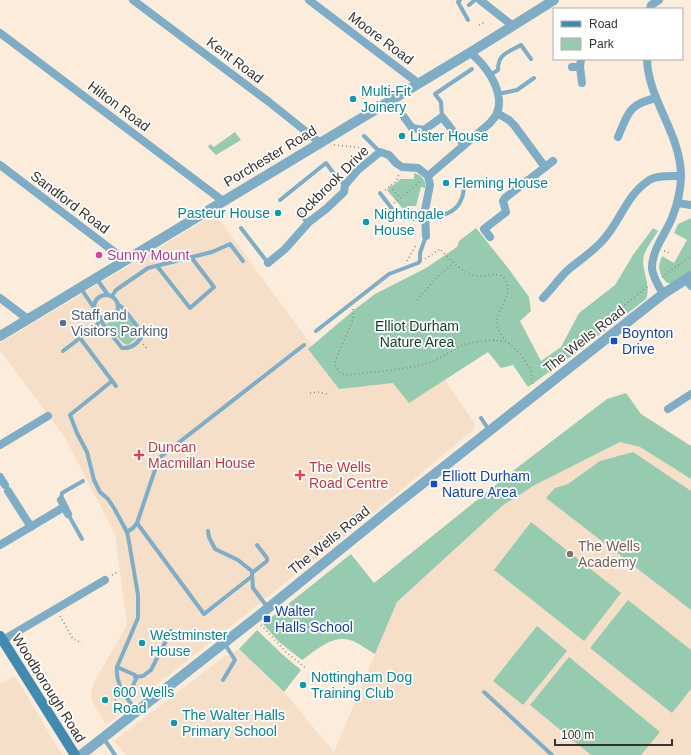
<svg xmlns="http://www.w3.org/2000/svg" width="691" height="755" font-family="Arial,sans-serif">
<rect width="100%" height="100%" fill="#fcecdb"/>
<!-- built -->
<g fill="#f5dfc9">
<polygon points="215,214 312,346 308,349 339,389 393,382 409,403 445,380 475,424 473,430 377,510 106,725 92,701 91,693 93,687 94,682 127,625 115,534 65,438 0,350 0,343"/>
<polygon points="620,442 640,447 691,479 691,755 126,755 114,741 225,656 231,654 239,649 290,699 334,752 397,602 502,506 532,486"/>
<polygon points="14,676 17,679 62,755 0,755 0,684"/>
</g>
<!-- green -->
<g fill="#97cbb0">
<polygon points="235,132 241,140 216,155 208,147 210,144 214,147"/>
<path d="M 414,173 C 421,174 427,181 425,188 L 421,187 L 416,206 L 410,206 L 410,213 L 407,214 L 387,190 L 401,179 L 414,179 Z"/>
<path d="M 691,218 L 691,271 L 672,283 L 667,283 C 659,274 657,268 662,256 L 674,263 L 687,240 L 674,233 L 678,224 Z"/>
<path d="M 476,228 L 508,268 L 529,297 L 531,311 L 520,321 L 541,361 L 561,347 L 579,313 L 615,285 L 633,255 L 653,228 L 658,231 C 654,238 647,247 644,255 C 640,270 652,284 646,299 L 577,352 L 528,387 L 513,365 L 501,368 L 488,352 L 409,403 L 393,383 L 339,389 L 308,349 L 354,310 L 375,294 L 426,268 L 457,247 L 459,241 Z"/>
<path d="M 122,311 L 139,332 L 138,337 L 128,345 L 123,343 L 106,324 C 115,318 115,321 122,311 Z"/>
<path d="M 626,393 L 641,414 L 691,446 L 691,479 L 640,447 L 620,442 L 533,486 L 502,506 L 397,602 L 375,654 C 368,650 360,644 353,641 C 333,633 317,650 302,660 L 279,642 L 263,624 L 351,554 L 374,583 L 518,467 L 607,399 Z"/>
<polygon points="633,452 691,491 691,610 546,498 555,488 568,484 600,461"/>
<polygon points="531,522 621,593 584,641 494,570"/>
<polygon points="628,600 691,650 691,689 672,713 590,648"/>
<polygon points="537,626 567,651 523,705 493,681"/>
<polygon points="257,630 283,655 301,670 284,692 239,649"/>
<polygon points="569,657 660,732 641,755 591,755 530,705"/>
</g>
<g fill="none" stroke-linecap="round" stroke-linejoin="round">
<!-- path -->
<g stroke="#91877c" stroke-width="1.5" stroke-dasharray="1 3" stroke-linecap="butt">
<polyline points="479,25 485,22"/>
<polyline points="334,145 365,148 369,151"/>
<polyline points="390,186 400,198"/>
<polyline points="385,190 397,181 399,174"/>
<polyline points="394,203 421,181"/>
<polyline points="664,251 670,253"/>
<path d="M 425,259 L 440,249 C 449,259 463,274 477,276 C 484,277 498,271 504,278 C 516,293 495,310 497,325 C 498,331 503,337 506,341"/>
<polyline points="407,261 416,245"/>
<polyline points="662,277 691,256"/>
<polyline points="417,300 437,277 453,264"/>
<path d="M 353,309 L 353,320 L 335,361 L 336,367 L 340,373 L 347,375 C 373,372 403,370 429,363 C 440,359 450,351 461,346 C 470,342 497,338 506,342 C 515,346 528,363 531,372 C 532,376 532,380 533,384"/>
<polyline points="452,338 457,348"/>
<polyline points="143,344 148,350"/>
<polyline points="577,351 578,344 596,327 650,285"/>
<polyline points="310,393 319,392 327,394"/>
<polyline points="112,575 119,571"/>
<polyline points="60,616 73,639 82,643"/>
<polyline points="261,625 286,652 307,669"/>
<polyline points="115,700 119,696"/>
</g>
<!-- service -->
<g stroke="#7fadc6" stroke-width="4">
<polyline points="460,0 458,2 468,20"/>
<polyline points="469,5 475,0"/>
<path d="M 490,75 L 498,70 C 498,53 509,52 521,45 L 531,59"/>
<polyline points="498,94 517,90 534,78"/>
<polyline points="442,117 441,102 435,94 472,69"/>
<polyline points="364,136 380,152"/>
<path d="M 380,193 L 399,218 C 416,220 454,220 461,200 C 464,195 464,188 464,182"/>
<polyline points="280,200 326,163 337,178 345,185"/>
<polyline points="298,211 308,224"/>
<polyline points="241,228 268,263"/>
<polyline points="157,266 190,308 214,287 191,257"/>
<polyline points="96,278 108,295"/>
<polyline points="80,287 94,308"/>
<circle cx="106" cy="307" r="12"/>
<polyline points="112,296 116,290 148,268 212,252 230,244 243,261"/>
<path d="M 101,318 L 103,324 L 122,348 C 132,349 139,342 143,334 L 123,308 L 119,305"/>
<polyline points="101,318 97,325 80,338 116,386"/>
<polyline points="316,331 389,274 418,263 420,261 420,253 426,236"/>
<polyline points="63,351 80,338"/>
<path d="M 112,381 L 70,415 L 77,433 L 87,452 L 94,480 L 100,492 L 108,499 L 114,508 L 127,532 L 129,542 L 138,595 L 138,618 L 117,667 C 115,685 126,696 136,711"/>
<polyline points="481,418 489,430"/>
<polyline points="61,500 62,493 83,481"/>
<polyline points="68,514 82,539"/>
<polyline points="137,523 204,614 251,577"/>
<polyline points="208,531 209,537 215,549 238,560 253,572"/>
<polyline points="127,532 133,528 137,523 159,458 304,345"/>
<polyline points="257,545 267,558 267,561 252,573 253,588 268,608"/>
<polyline points="117,667 135,675 136,679 127,698"/>
<polyline points="135,677 143,676 151,670 171,631"/>
<polyline points="223,680 235,660 224,643"/>
<polyline points="484,692 552,755"/>
<polyline points="104,739 115,755"/>
</g>
<!-- minor -->
<g stroke="#7fadc6" stroke-width="8">
<polyline points="133,0 269,102 319,142"/>
<polyline points="309,0 418,83"/>
<polyline points="480,0 513,26"/>
<polyline points="650,9 651,5 659,0"/>
<polyline points="0,33 223,201"/>
<polyline points="581,59 580,67 582,83"/>
<path d="M 647,59 C 648,100 681,134 681,176 C 681,190 677,205 672,218 C 666,233 651,251 652,269 C 653,277 659,287 663,294"/>
<polyline points="572,67 580,67"/>
<polyline points="497,113 509,120 514,125 545,167"/>
<polyline points="404,117 412,128 424,130 442,117 464,145"/>
<path d="M 618,137 C 628,113 629,104 656,98"/>
<polyline points="0,165 121,257 123,261"/>
<path d="M 428,176 L 490,123 C 492,120 496,117 497,113 C 504,96 492,76 482,64 C 478,59 474,57 471,52"/>
<polyline points="677,203 691,205"/>
<polyline points="490,237 484,229 506,212 503,201 505,198 553,161"/>
<polyline points="268,263 285,249 309,222 326,209 344,192 345,185 358,170 380,152 389,155 396,163 402,167 418,168 428,176 430,185 425,210 426,236"/>
<polyline points="686,279 691,286"/>
<polyline points="0,298 25,317 29,318"/>
<path d="M 543,298 C 552,289 559,278 569,269 C 581,259 594,251 604,239 C 620,221 627,195 648,181 C 655,175 672,176 681,176"/>
<polyline points="668,409 691,394"/>
<polyline points="0,445 48,416"/>
<polyline points="0,477 5,485"/>
<polyline points="8,491 31,527"/>
<polyline points="61,500 68,514"/>
<polyline points="0,545 64,507"/>
<polyline points="3,640 105,580"/>
</g>
<!-- tertiary -->
<g stroke="#7fadc6" stroke-width="10">
<polyline points="0,336 471,52 554,0"/>
<polyline points="81,755 257,617 394,506 663,294 691,276"/>
</g>
<!-- secondary -->
<polyline stroke="#418bb1" stroke-width="10" points="0,636 75,755"/>
</g>
<!-- markers -->
<g fill="#0f9aa8" stroke="#fff" stroke-width="1.5">
<circle cx="353" cy="99" r="4"/>
<circle cx="402" cy="136" r="4"/>
<circle cx="446" cy="183" r="4"/>
<circle cx="278" cy="213" r="4"/>
<circle cx="366" cy="222" r="4"/>
<circle cx="142" cy="643" r="4"/>
<circle cx="303" cy="685" r="4"/>
<circle cx="105" cy="700" r="4"/>
<circle cx="174" cy="723" r="4"/>
</g>
<circle fill="#d1479c" stroke="#fff" stroke-width="1.5" cx="99" cy="255" r="4"/>
<circle fill="#5c6f8a" stroke="#fff" stroke-width="1.5" cx="63" cy="323" r="4"/>
<g fill="#1a4fb4" stroke="#fff" stroke-width="1.5">
<rect x="610" y="337" width="8" height="8" rx="2"/>
<rect x="430" y="480" width="8" height="8" rx="2"/>
<rect x="263" y="615" width="8" height="8" rx="2"/>
</g>
<g fill="#e0444e" stroke="#fff" stroke-width="1.5">
<path d="M137 449h4v4h4v4h-4v4h-4v-4h-4v-4h4z"/>
<path d="M298 469h4v4h4v4h-4v4h-4v-4h-4v-4h4z"/>
</g>
<circle fill="#8d6e63" stroke="#fff" stroke-width="1.5" cx="570" cy="554" r="4"/>
<g text-anchor="middle" dominant-baseline="central" stroke-width="3.5" stroke-linejoin="round" paint-order="stroke">
<!-- street labels -->
<g font-size="14" fill="#38322c" stroke="#fff">
<text transform="translate(381 38) rotate(37)">Moore Road</text>
<text transform="translate(235 60) rotate(37)">Kent Road</text>
<text transform="translate(119 106) rotate(37)">Hilton Road</text>
<text transform="translate(270 156) rotate(-31)">Porchester Road</text>
<text transform="translate(332 182) rotate(-45)">Ockbrook Drive</text>
<text transform="translate(70 202) rotate(37)">Sandford Road</text>
<text transform="translate(584 339) rotate(-38)">The Wells Road</text>
<text transform="translate(329 540) rotate(-39)">The Wells Road</text>
<text transform="translate(49 688) rotate(58)">Woodborough Road</text>
</g>
<!-- culture labels -->
<g font-size="14" fill="#0d838f" stroke="#fff" text-anchor="start">
<text x="361" y="91">Multi-Fit<tspan x="361" dy="16">Joinery</tspan></text>
<text x="410" y="136">Lister House</text>
<text x="454" y="183">Fleming House</text>
<text x="270" y="213" text-anchor="end">Pasteur House</text>
<text x="374" y="214">Nightingale<tspan x="374" dy="16">House</tspan></text>
<text x="150" y="635">Westminster<tspan x="150" dy="16">House</tspan></text>
<text x="311" y="677">Nottingham Dog<tspan x="311" dy="16">Training Club</tspan></text>
<text x="113" y="692">600 Wells<tspan x="113" dy="16">Road</tspan></text>
<text x="182" y="715">The Walter Halls<tspan x="182" dy="16">Primary School</tspan></text>
</g>
<!-- hotel labels -->
<g font-size="14" fill="#b23c85" stroke="#fff" text-anchor="start">
<text x="107" y="255">Sunny Mount</text>
</g>
<!-- service labels -->
<g font-size="14" fill="#4e5e75" stroke="#fff" text-anchor="start">
<text x="71" y="315">Staff and<tspan x="71" dy="16">Visitors Parking</tspan></text>
</g>
<!-- park labels -->
<g font-size="14" fill="#10412d" stroke="#fff">
<text x="417" y="326">Elliot Durham<tspan x="417" dy="16">Nature Area</tspan></text>
</g>
<!-- transit labels -->
<g font-size="14" fill="#164399" stroke="#fff" text-anchor="start">
<text x="622" y="333">Boynton<tspan x="622" dy="16">Drive</tspan></text>
<text x="442" y="476">Elliott Durham<tspan x="442" dy="16">Nature Area</tspan></text>
<text x="275" y="611">Walter<tspan x="275" dy="16">Halls School</tspan></text>
</g>
<!-- health labels -->
<g font-size="14" fill="#be3a42" stroke="#fff" text-anchor="start">
<text x="148" y="447">Duncan<tspan x="148" dy="16">Macmillan House</tspan></text>
<text x="309" y="467">The Wells<tspan x="309" dy="16">Road Centre</tspan></text>
</g>
<!-- education labels -->
<g font-size="14" fill="#785e54" stroke="#fff" text-anchor="start">
<text x="578" y="546">The Wells<tspan x="578" dy="16">Academy</tspan></text>
</g>
</g>
<!-- legend -->
<rect x="553" y="8" width="130" height="52" fill="#ffffff" stroke="#afadab"/>
<rect x="561" y="21" width="20" height="6" fill="#418bb1" stroke="#afadab"/>
<text x="589" y="28" font-size="12" fill="#38322c">Road</text>
<rect x="561" y="38" width="20" height="12" fill="#97cbb0" stroke="#afadab"/>
<text x="589" y="48" font-size="12" fill="#38322c">Park</text>
<!-- scale -->
<path d="M555 739v6h117v-6" fill="none" stroke="#38322c" stroke-width="2"/>
<text x="561" y="739" font-size="12" fill="#38322c" stroke="#ffffff" stroke-width="3" paint-order="stroke">100 m</text>
</svg>
